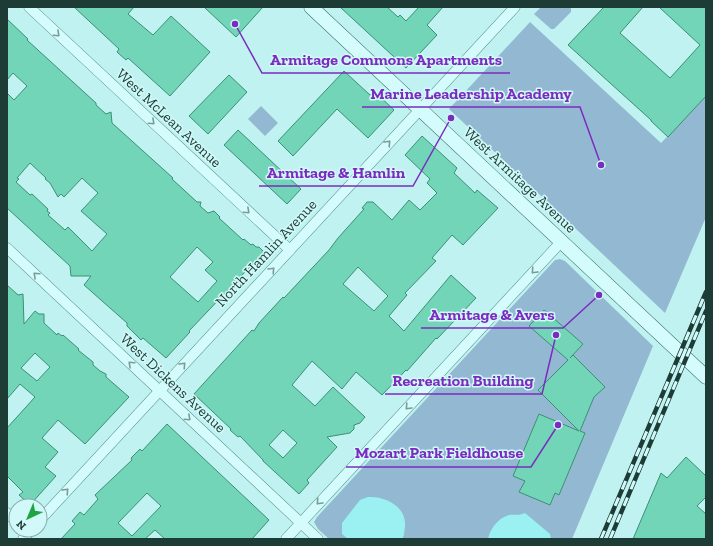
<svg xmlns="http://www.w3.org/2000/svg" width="713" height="546" font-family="'Zilla Slab',serif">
<rect width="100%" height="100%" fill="#c1f2f2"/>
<!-- green -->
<g fill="#93b9d2">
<polygon points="541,7 571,7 571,12 554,29 551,29 534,14"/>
<polygon points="530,22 661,143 706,96 706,217 665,313 449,109"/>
<polygon points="261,106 278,123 265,136 248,119"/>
<polygon points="560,259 565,261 653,346 572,539 329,539 318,529 314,522 317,517 555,260"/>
</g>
<!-- sand -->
<g fill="#9bf0f1">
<path d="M 368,497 C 386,496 407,507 405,527 C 404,531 405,535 402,539 L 348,539 L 342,534 L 342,523 L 360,500 Z"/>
<path d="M 525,513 L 550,534 L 551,539 L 488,539 C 490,529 498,518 509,515 C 515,514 518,516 525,513 Z"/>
</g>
<!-- building -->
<g fill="#73d5b7" stroke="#3a9074" fill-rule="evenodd">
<polygon points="74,7 134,7 128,14 153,35 171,16 210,52 170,96 128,58 126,60 117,52 119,49"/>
<polygon points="204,7 263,7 236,37"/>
<polygon points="340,7 387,7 398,17 400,15 406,21 419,7 443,7 427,25 437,35 406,68"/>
<polygon points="604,7 643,7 620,33 670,78 700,45 659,7 706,7 706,96 668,137 651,121 651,120 568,45"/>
<path d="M 7,19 L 28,39 L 27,40 L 96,103 L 96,105 L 106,114 L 111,112 L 112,123 L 173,178 L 172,179 L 197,202 L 201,202 L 200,206 L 208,213 L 214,211 L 220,217 L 219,218 L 243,240 L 244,239 L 251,245 L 253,244 L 256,247 L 259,247 L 264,252 L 189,331 L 190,332 L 166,358 L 143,338 L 141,340 L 127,326 L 127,323 L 84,285 L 91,276 L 71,276 L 70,266 L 7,208 L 7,93 L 14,100 L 27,86 L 13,73 L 7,80 ZM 30,163 L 46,178 L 45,179 L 50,183 L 58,197 L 61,194 L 64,197 L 82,178 L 98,193 L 81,211 L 107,234 L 92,251 L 68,227 L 65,230 L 48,215 L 50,213 L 47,211 L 48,209 L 32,194 L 30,195 L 16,182 L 19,179 L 17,178 ZM 197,247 L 213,262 L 205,270 L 217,281 L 198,302 L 170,277 Z"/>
<polygon points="344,71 370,95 374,91 394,110 368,138 337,109 293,156 278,141"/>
<polygon points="229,75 247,92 208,134 189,116"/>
<polygon points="238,130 301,189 287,204 224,145"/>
<path d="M 422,136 L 457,168 L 454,173 L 475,193 L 477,190 L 498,208 L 463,245 L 452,235 L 432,258 L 436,261 L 405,293 L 407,295 L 389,316 L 404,331 L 451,275 L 476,298 L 437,339 L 436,338 L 407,371 L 406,370 L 382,395 L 356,372 L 342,389 L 312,361 L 292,385 L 315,406 L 333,387 L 365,417 L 360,423 L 354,425 L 354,429 L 350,433 L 327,437 L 337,447 L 307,480 L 309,483 L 299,494 L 263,461 L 263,460 L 240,436 L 238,437 L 230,430 L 231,429 L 194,394 L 252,330 L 254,331 L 259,323 L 283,297 L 284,298 L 329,250 L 338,238 L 364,209 L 362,208 L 367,202 L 373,202 L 392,220 L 409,200 L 420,210 L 437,193 L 427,183 L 430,179 L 405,155 ZM 358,267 L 388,296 L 374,311 L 343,284 ZM 283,430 L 297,443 L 283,458 L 269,445 Z"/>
<path d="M 7,285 L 18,295 L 23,294 L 24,324 L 35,311 L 39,314 L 44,314 L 44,323 L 57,335 L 58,333 L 62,336 L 63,335 L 79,349 L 78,350 L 93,362 L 93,365 L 100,371 L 106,374 L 106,377 L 129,397 L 85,444 L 58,420 L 42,438 L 58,452 L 45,467 L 56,476 L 30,505 L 19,495 L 23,492 L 7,476 L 7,428 L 35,397 L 20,384 L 7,399 ZM 35,353 L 50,367 L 37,381 L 21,368 Z"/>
<polygon points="544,310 583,344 570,358 573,355 605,387 594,397 580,431 585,433 559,495 555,493 550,505 519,492 525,481 513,476 539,414 579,431 538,390 568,360 529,326"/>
<path d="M 167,424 L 269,520 L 252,539 L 165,539 L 155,530 L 145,539 L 61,539 L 75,524 L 72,521 L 80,512 L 84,515 L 98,499 L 95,495 L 132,460 L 131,458 L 140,449 L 142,451 ZM 147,493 L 161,506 L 132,536 L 118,523 Z"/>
<polygon points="686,457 706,476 706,497 697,506 706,514 706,539 633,539 661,473 667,478"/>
</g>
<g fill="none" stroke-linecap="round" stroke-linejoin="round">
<defs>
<g id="minor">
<polyline points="29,7 290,250"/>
<polyline points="7,248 318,539"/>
<polyline points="7,513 16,521"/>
<polyline points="40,520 515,7"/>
<polyline points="23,539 31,530"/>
<polyline points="286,539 561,242"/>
</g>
<polyline id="secondary" points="311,7 706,377"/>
</defs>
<!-- minor casing -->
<use href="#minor" stroke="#568e84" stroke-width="11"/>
<!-- secondary casing -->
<use href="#secondary" stroke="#3a7064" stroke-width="15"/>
<!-- minor -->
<use href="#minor" stroke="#d5fcfc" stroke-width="10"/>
<!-- secondary -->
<use href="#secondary" stroke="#d5fcfc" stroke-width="14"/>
<defs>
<g id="rail">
<polyline points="601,539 706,292"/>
<polyline points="610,539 706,311"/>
</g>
</defs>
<!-- rail casing -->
<use href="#rail" stroke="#1c3c35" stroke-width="4.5"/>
<!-- rail -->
<use href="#rail" stroke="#d1f9f9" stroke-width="3" stroke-dasharray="9" stroke-linecap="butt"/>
</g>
<!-- one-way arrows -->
<defs><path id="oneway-chevron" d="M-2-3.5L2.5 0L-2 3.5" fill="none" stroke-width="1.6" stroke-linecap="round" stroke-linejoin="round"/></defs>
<g stroke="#789c98">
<use href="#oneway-chevron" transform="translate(57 34) rotate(43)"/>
<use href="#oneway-chevron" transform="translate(152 122) rotate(43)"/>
<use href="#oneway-chevron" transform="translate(388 143) rotate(-47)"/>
<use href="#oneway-chevron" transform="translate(247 211) rotate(43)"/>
<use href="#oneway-chevron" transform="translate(272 270) rotate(-47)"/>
<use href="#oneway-chevron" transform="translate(534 271) rotate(133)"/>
<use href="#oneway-chevron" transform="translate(36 275) rotate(-137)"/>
<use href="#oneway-chevron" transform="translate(131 364) rotate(-137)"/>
<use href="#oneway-chevron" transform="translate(183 365) rotate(-47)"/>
<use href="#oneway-chevron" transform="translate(408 407) rotate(133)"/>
<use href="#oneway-chevron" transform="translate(188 418) rotate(43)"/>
<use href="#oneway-chevron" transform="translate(66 491) rotate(-47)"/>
<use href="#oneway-chevron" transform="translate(319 502) rotate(133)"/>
</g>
<g text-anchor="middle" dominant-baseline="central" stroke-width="3" stroke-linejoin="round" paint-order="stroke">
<!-- street labels -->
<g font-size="15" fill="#1c3c35" stroke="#d1f9f9">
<text transform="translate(169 118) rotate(43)">West McLean Avenue</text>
<text transform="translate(520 180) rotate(43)">West Armitage Avenue</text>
<text transform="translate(266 253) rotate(-47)">North Hamlin Avenue</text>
<text transform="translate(173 383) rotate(43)">West Dickens Avenue</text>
</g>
</g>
<!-- callouts -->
<path fill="none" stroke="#7b2cbf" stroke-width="1.5" d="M235 24L262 73H510M601 165L580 107H362M451 118L413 186H259M599 295L563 328H421M556 335L542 394H385M558 425L531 467H346"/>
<g fill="#7b2cbf" stroke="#d1f9f9" stroke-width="1.5">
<circle cx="235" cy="24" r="4"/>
<circle cx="601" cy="165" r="4"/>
<circle cx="451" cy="118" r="4"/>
<circle cx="599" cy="295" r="4"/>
<circle cx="556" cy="335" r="4"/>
<circle cx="558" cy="425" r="4"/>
</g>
<g font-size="16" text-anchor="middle" font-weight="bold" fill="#7b2cbf" stroke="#d1f9f9" stroke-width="3" stroke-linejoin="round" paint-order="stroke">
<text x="386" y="65">Armitage Commons Apartments</text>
<text x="471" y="99">Marine Leadership Academy</text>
<text x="336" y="178">Armitage &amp; Hamlin</text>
<text x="492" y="320">Armitage &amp; Avers</text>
<text x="463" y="386">Recreation Building</text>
<text x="439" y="458">Mozart Park Fieldhouse</text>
</g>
<!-- border -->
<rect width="713" height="546" fill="none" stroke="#1c3c35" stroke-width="16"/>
<!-- north arrow -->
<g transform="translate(28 518) rotate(224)"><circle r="19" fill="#d1f9f9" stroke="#89adab"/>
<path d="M0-3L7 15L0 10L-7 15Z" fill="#20a344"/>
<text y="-6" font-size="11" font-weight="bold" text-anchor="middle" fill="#1c3c35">N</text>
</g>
</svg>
